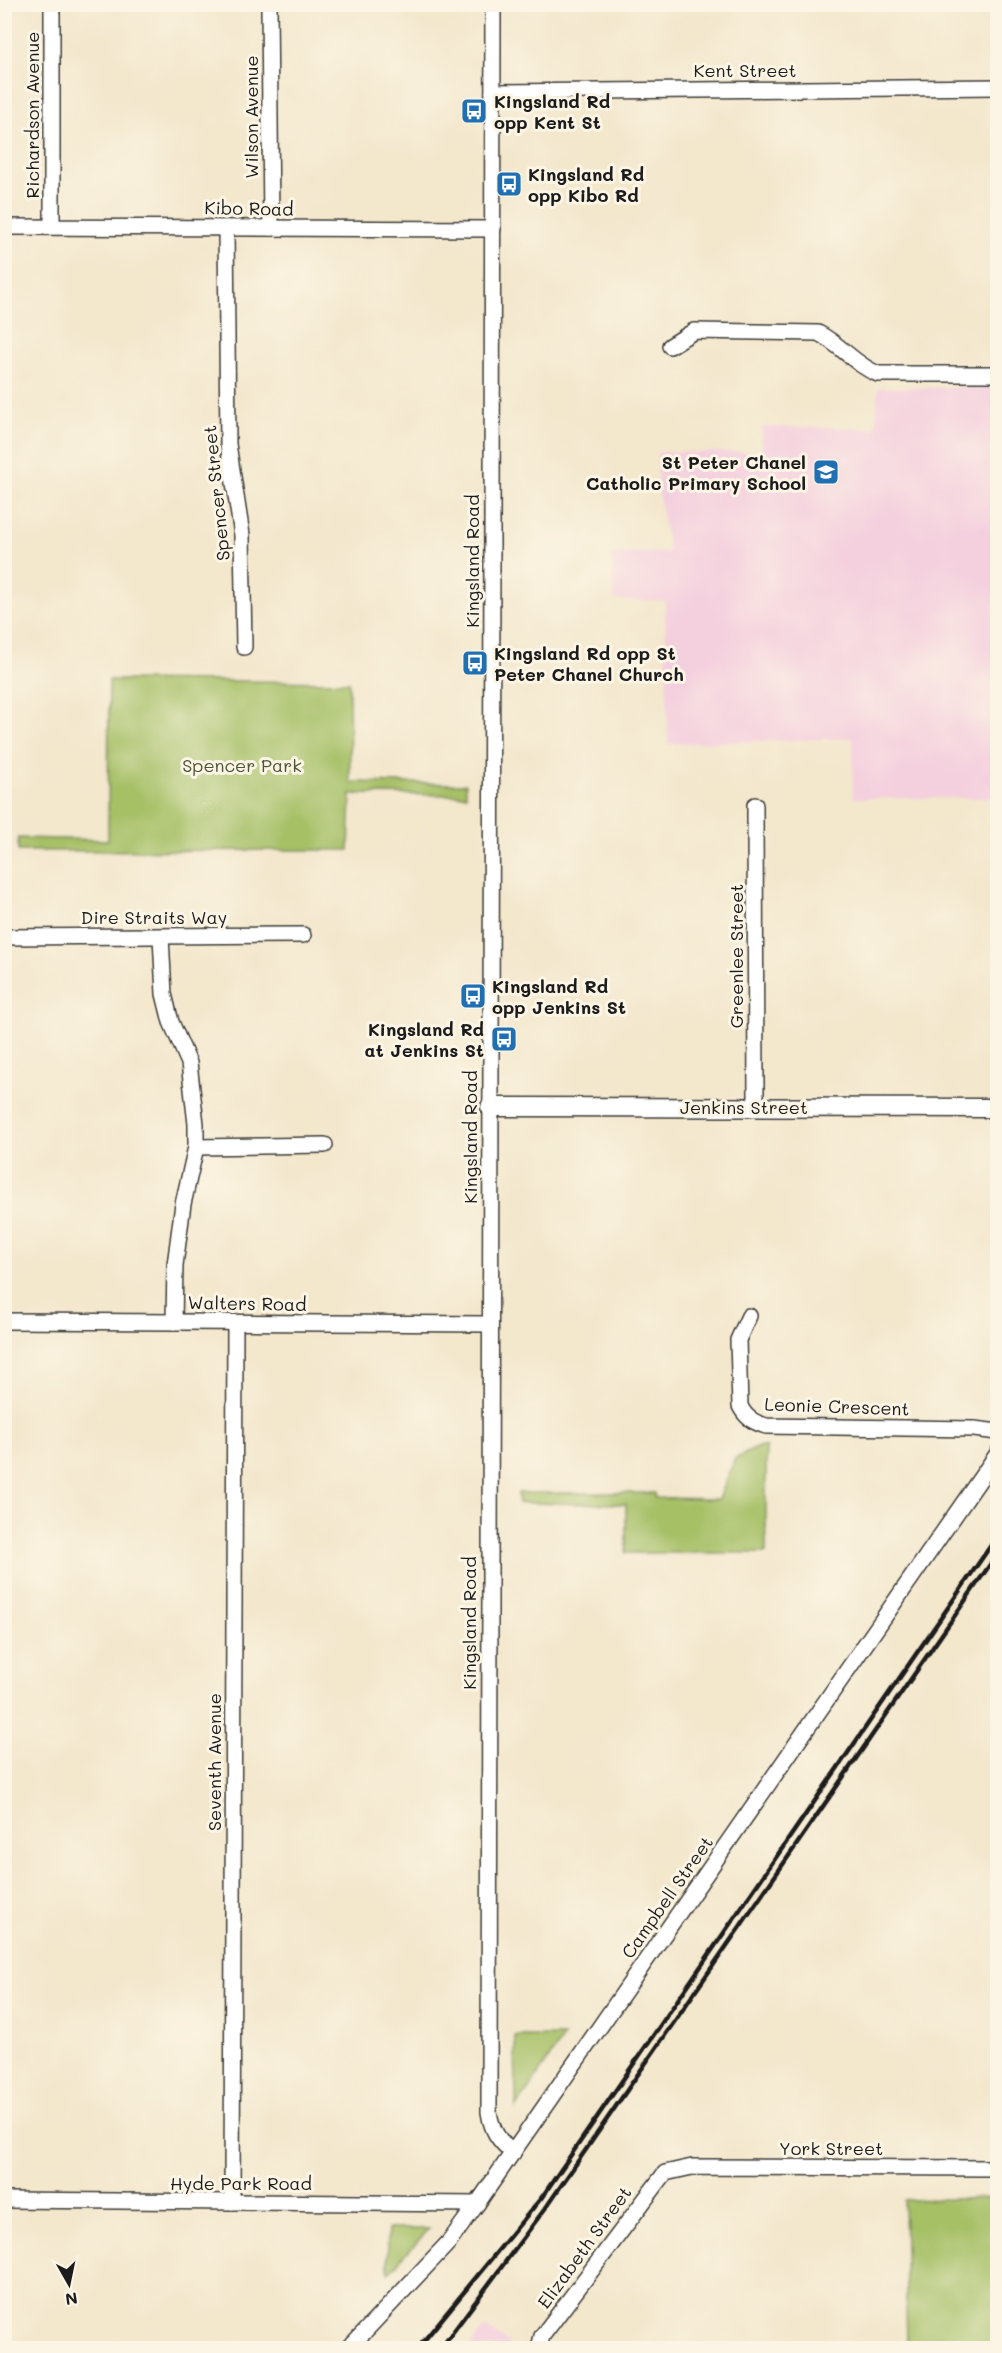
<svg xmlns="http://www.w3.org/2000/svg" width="1002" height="2353" font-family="Mali,sans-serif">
<rect width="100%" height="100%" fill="#fcf5e5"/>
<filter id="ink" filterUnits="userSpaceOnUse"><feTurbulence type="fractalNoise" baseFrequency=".0167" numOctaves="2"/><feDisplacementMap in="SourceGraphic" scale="12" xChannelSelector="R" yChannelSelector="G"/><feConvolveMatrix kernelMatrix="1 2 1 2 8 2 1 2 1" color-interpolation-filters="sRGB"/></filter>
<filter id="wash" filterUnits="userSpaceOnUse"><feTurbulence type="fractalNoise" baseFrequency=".008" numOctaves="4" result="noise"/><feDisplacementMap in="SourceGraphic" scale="24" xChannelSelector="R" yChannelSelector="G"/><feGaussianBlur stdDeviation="1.35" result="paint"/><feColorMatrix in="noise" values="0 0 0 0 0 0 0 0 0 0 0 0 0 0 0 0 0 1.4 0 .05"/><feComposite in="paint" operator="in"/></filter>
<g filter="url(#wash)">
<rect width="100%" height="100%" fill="#f3e7cc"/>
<!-- built -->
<g fill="#f4cfde">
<polygon points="995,387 993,798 853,798 853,738 668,744 665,601 614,600 611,554 669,552 658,491 657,452 762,452 762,427 876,428 878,388"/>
<polygon points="485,2327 508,2343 508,2348 469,2348"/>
</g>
<!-- green -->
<g fill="#a6c066" stroke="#616e41" stroke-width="1.5">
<polygon points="109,680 349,682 350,782 466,784 466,795 351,794 349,850 18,851 18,838 108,840"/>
<polygon points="758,1447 766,1447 766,1553 626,1553 626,1504 518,1503 518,1493 655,1493 655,1498 719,1499 735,1459"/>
<polygon points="515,2036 564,2036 516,2108"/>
<polygon points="997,2198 997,2348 907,2348 904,2200"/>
<polygon points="388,2229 429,2229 388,2273"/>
</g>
</g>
<g filter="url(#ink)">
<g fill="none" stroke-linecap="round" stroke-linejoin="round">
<defs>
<g id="minor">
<polyline points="52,4 52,226"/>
<polyline points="269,4 271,228"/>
<path d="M 493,4 L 489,2112 C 492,2131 498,2140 513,2153"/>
<polyline points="493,92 998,87"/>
<polyline points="4,227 493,229"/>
<polyline points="226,228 228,444 242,535 244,647"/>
<path d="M 670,346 L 694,331 L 818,333 C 840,344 855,365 878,374 L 998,374"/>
<polyline points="755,805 756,1106"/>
<polyline points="4,937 303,935"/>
<polyline points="161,937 164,994 171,1022 189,1063 196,1124 196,1147 183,1204 175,1265 174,1322"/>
<polyline points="196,1147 325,1145"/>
<path d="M 749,1316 L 738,1340 L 740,1406 C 746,1418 753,1422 766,1426 L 974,1429 L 998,1432"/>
<polyline points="4,1321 489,1324"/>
<polyline points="4,2200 477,2204"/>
<polyline points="232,2202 235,1323"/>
<polyline points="349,2348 450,2241 477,2204 998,1453"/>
<polyline points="539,2348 542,2336 665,2173 692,2167 998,2168"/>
</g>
<polyline id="tertiary" points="490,1107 998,1108"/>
</defs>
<!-- minor casing -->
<use href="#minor" stroke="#3c3a36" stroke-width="18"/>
<!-- tertiary casing -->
<use href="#tertiary" stroke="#3c3a36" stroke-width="21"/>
<!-- minor -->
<use href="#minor" stroke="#fff" stroke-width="15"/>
<!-- tertiary -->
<use href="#tertiary" stroke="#fff" stroke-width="18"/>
<!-- rail -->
<g stroke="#1c1c1c" stroke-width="4.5">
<polyline points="418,2348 542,2197 998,1535"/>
<polyline points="441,2348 547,2206 998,1553"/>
</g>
</g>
</g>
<!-- icons -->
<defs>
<symbol id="bus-square" viewBox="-11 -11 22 22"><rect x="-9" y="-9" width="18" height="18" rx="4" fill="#1f6fb2" stroke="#fcf5e5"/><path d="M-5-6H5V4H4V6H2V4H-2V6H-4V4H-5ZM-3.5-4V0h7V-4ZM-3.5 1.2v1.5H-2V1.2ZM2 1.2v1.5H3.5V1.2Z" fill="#fff"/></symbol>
<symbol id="school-square" viewBox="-11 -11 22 22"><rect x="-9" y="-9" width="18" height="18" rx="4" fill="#1f6fb2" stroke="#fcf5e5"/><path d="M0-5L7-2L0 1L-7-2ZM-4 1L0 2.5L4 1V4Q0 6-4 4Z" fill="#fff"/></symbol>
</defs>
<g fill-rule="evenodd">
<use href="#bus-square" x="459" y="96" width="30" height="30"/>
<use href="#bus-square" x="494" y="169" width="30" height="30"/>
<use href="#school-square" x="811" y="457" width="30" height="30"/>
<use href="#bus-square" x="460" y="648" width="30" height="30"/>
<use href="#bus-square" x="458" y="981" width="30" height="30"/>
<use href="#bus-square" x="489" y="1024" width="30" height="30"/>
</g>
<g text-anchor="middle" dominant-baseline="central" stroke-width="6" stroke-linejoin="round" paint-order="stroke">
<!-- street labels -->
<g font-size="18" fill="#1c1c1c" stroke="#fcf5e5">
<text x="745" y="70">Kent Street</text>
<text transform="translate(32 115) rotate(-90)">Richardson Avenue</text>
<text transform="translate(251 117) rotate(-90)">Wilson Avenue</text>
<text transform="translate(249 208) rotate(1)">Kibo Road</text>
<text transform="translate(216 493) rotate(-96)">Spencer Street</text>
<text transform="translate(472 561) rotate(-90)">Kingsland Road</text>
<text x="154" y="917">Dire Straits Way</text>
<text transform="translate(736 956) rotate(-90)">Greenlee Street</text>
<text x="744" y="1107">Jenkins Street</text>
<text transform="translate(470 1137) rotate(-90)">Kingsland Road</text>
<text transform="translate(247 1303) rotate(1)">Walters Road</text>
<text transform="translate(837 1406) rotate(2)">Leonie Crescent</text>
<text transform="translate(469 1623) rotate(-90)">Kingsland Road</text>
<text transform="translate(214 1762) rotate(-90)">Seventh Avenue</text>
<text transform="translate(667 1897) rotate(-55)">Campbell Street</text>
<text x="831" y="2148">York Street</text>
<text x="241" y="2183">Hyde Park Road</text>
<text transform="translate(584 2247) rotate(-54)">Elizabeth Street</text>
</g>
<!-- poi labels -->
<g font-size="18" font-weight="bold" fill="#1c1c1c" stroke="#fcf5e5" text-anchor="start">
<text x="494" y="101">Kingsland Rd<tspan x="494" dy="21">opp Kent St</tspan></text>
<text x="528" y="174">Kingsland Rd<tspan x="528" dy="21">opp Kibo Rd</tspan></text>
<text x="806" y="462" text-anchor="end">St Peter Chanel<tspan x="806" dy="21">Catholic Primary School</tspan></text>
<text x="494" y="653">Kingsland Rd opp St<tspan x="494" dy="21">Peter Chanel Church</tspan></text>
<text x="492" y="986">Kingsland Rd<tspan x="492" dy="21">opp Jenkins St</tspan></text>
<text x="484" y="1029" text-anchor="end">Kingsland Rd<tspan x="484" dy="21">at Jenkins St</tspan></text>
</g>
<!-- park labels -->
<g font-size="18" fill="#4c5536" stroke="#fcf5e5">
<text x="242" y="765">Spencer Park</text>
</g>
</g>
<!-- margin -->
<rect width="1002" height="2353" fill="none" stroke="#fcf5e5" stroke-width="24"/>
<!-- north arrow -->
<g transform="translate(69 2284) rotate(171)" stroke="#fcf5e5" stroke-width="4.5" paint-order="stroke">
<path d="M0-4.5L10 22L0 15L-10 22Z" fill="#1c1c1c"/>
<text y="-9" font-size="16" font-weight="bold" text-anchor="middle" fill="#1c1c1c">N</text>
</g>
</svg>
